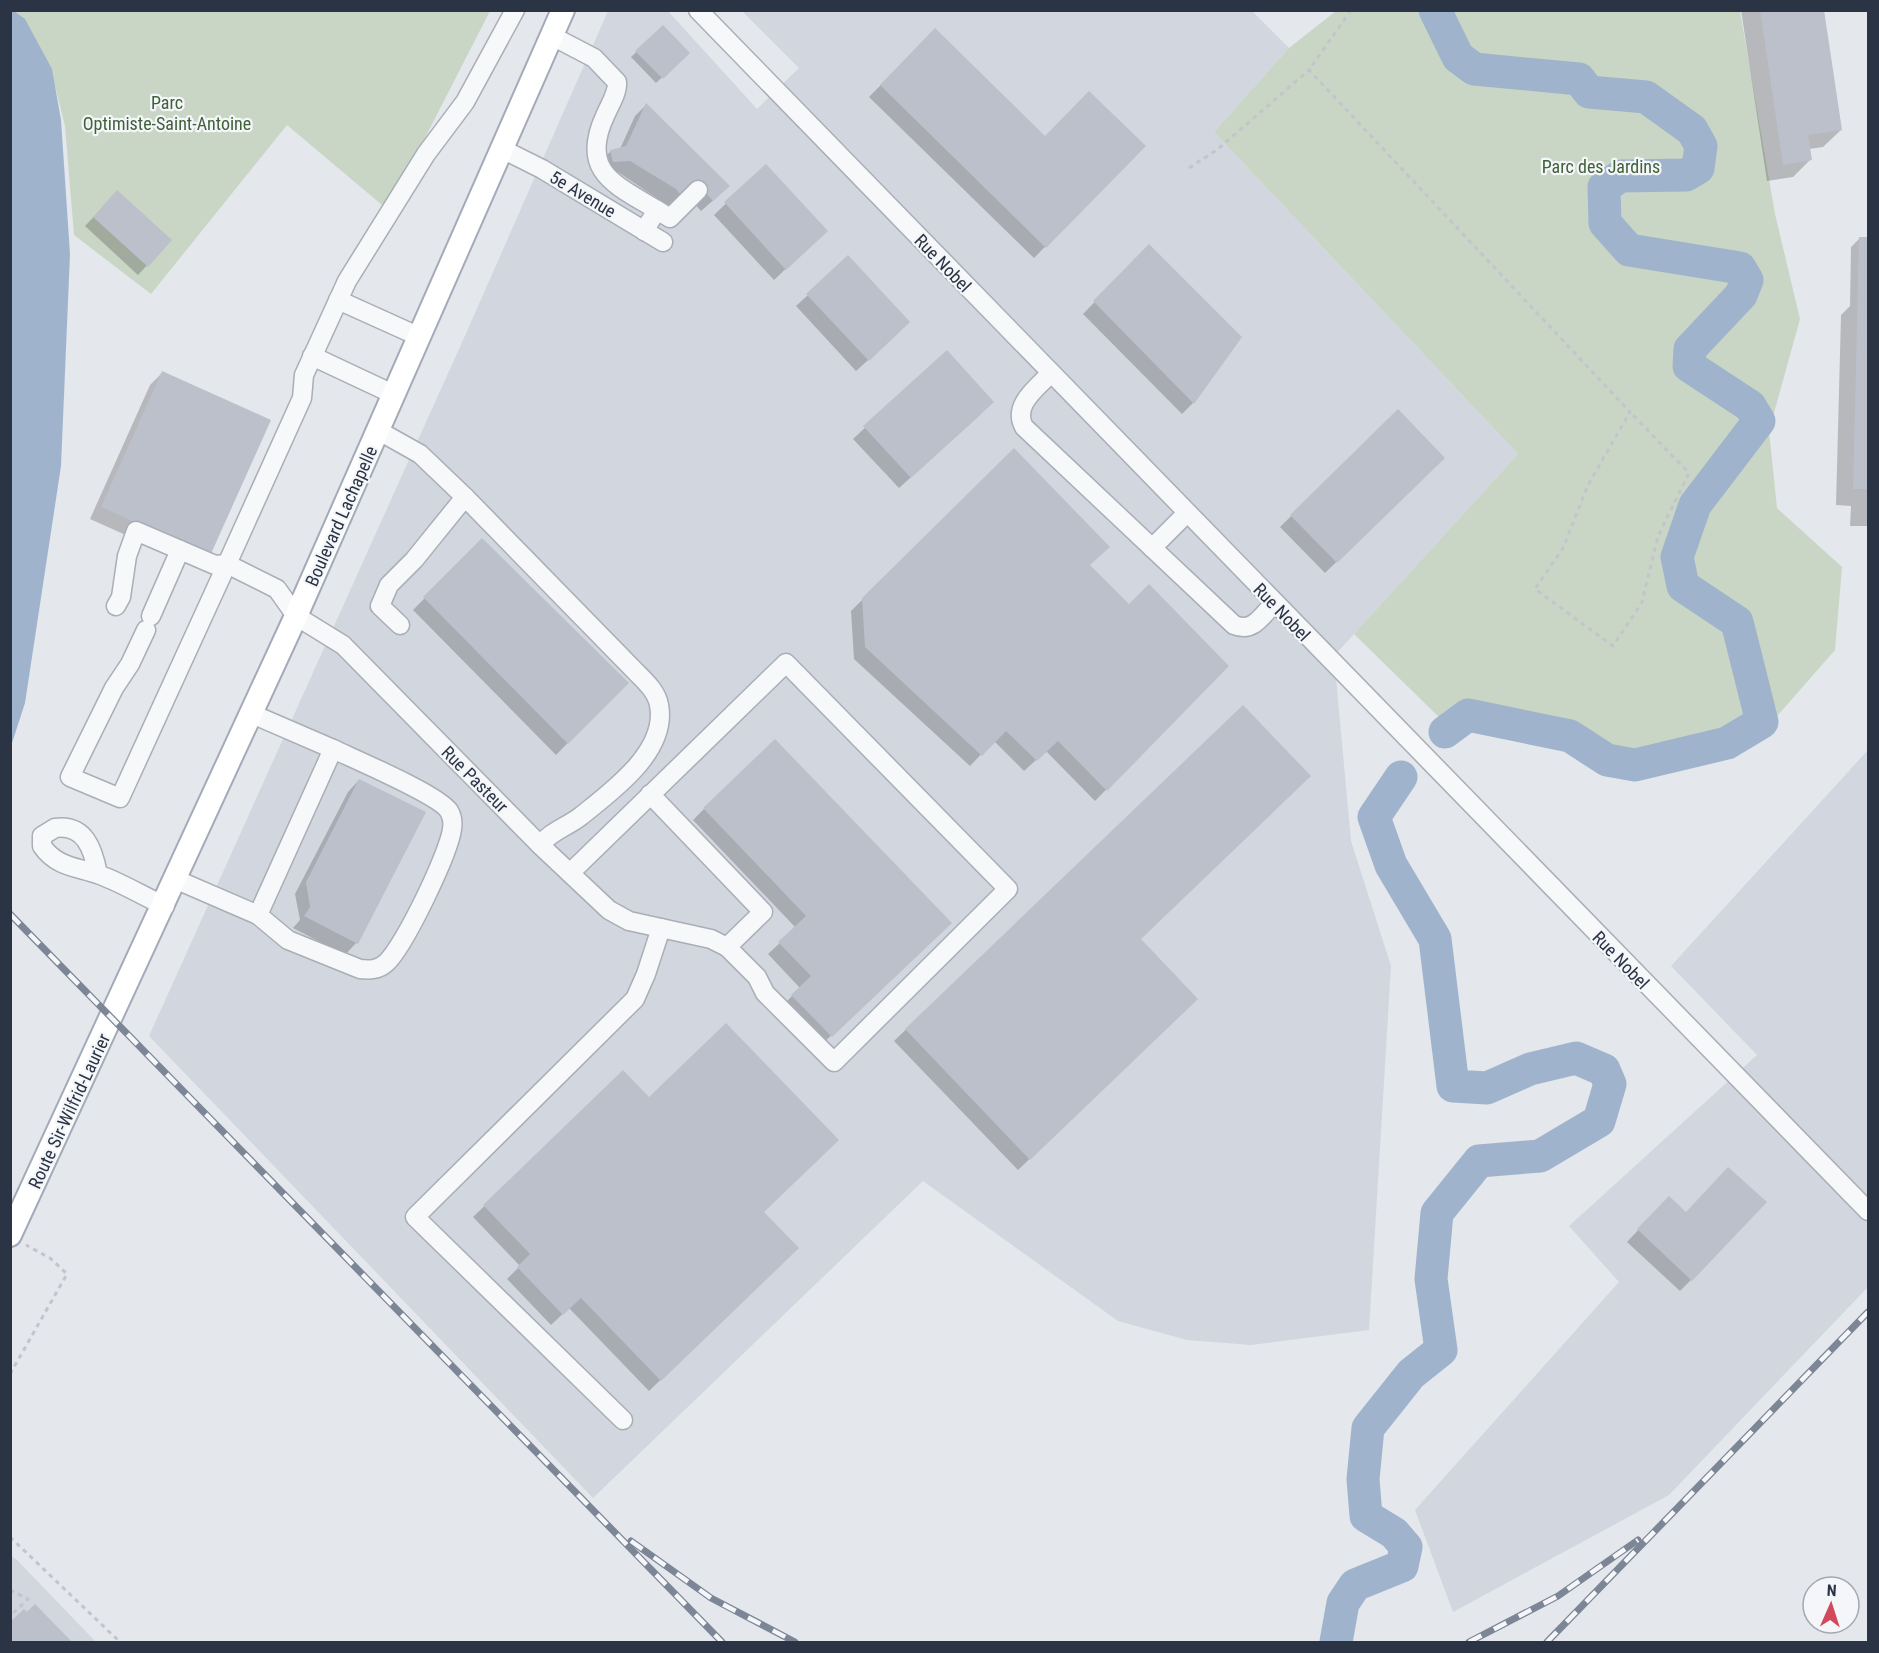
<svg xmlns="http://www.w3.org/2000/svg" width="1879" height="1653" font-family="'Roboto Condensed',sans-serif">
<rect width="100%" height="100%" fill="#e4e7ec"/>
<!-- built -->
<g fill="#d2d6de">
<polygon points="608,11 668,11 757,109 799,68 742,11 1252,11 1289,48 1214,132 1518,454 1334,656 1351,841 1391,966 1369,1330 1251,1345 1187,1340 1118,1321 923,1181 593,1498 149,1036 464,338"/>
<polygon points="1868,750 1868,1287 1669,1495 1453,1612 1415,1510 1619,1282 1569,1226 1757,1055 1671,966"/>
<polygon points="10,1555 17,1560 96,1642 11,1642"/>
</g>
<!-- green -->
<g fill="#c9d6c5">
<polygon points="14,11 490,11 388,210 287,125 151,294 74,235 65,126 52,74"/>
<polygon points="1336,11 1740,11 1775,214 1800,319 1769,431 1777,508 1842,567 1835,650 1764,731 1692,755 1646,760 1587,746 1565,725 1444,722 1354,634 1518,454 1214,132 1289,48"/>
</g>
<!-- water -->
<polygon fill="#9fb4cc" points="14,11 25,19 52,69 61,120 70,254 61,466 25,703 11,746 10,11"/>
<!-- shadow -->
<g fill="#0003">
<polygon points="1741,10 1823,10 1841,130 1823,147 1809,149 1810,160 1793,177 1767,181"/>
<polygon points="663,27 688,53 656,83 631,57"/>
<polygon points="935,30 1045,138 1144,146 1034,258 869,97"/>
<polygon points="646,105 717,197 701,211 685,193 670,207 618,172 602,172 600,162 611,151 620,149 635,116"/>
<polygon points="765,166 814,242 774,280 714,215"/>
<polygon points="109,201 170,241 138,275 85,226"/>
<polygon points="1860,238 1868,238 1868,526 1850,526 1851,506 1836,505 1841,315 1850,306 1851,247"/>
<polygon points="1149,246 1240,337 1193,403 1182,414 1083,314"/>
<polygon points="808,295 897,334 856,371 796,306"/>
<polygon points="946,352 981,414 899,488 853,439"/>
<polygon points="162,373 197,567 90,519 150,385"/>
<polygon points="1398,411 1443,458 1325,573 1280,527"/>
<polygon points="1014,450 1089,566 1129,606 1227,666 1095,801 1046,751 1024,771 994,741 970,766 854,659 851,611"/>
<polygon points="482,540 626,683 556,755 413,610"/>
<polygon points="1243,707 1139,939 1185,1010 1018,1170 894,1041"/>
<polygon points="359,780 424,812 356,943 345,955 293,928 300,920 295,894 348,792"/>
<polygon points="704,809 938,934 819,1047 781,1007 800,988 768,954 796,928 693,820"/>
<polygon points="623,1072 797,1248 649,1391 569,1308 551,1325 507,1279 520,1266 473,1217"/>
<polygon points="1658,1209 1691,1280 1680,1291 1627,1242"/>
<polygon points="35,1606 70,1642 10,1642 10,1624"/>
</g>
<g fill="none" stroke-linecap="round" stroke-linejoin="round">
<!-- river -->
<g stroke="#9fb4cc" stroke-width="33">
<polyline points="1435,10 1458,57 1474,69 1579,79 1589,92 1646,97 1692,130 1701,146 1698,168 1686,175 1621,176 1604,187 1605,223 1629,250 1740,268 1747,280 1741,295 1690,349 1689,366 1750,406 1759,421 1695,505 1677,557 1683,586 1737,622 1762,722 1727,743 1635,765 1607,760 1570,736 1468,715 1445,732"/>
<polyline points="1336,1642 1343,1603 1355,1585 1402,1566 1406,1547 1394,1533 1366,1516 1363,1479 1368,1428 1411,1374 1441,1350 1431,1279 1437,1213 1479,1161 1540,1156 1599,1121 1610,1084 1604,1070 1576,1058 1530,1069 1487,1088 1453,1086 1435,939 1391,865 1374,817 1401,777"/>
</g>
</g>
<!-- building -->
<g fill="#bbc0ca">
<polygon points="1760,10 1824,10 1842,130 1808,135 1812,160 1783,165"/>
<polygon points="663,25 690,53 663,79 635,51"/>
<polygon points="935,28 1045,136 1089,91 1146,146 1046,248 880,85"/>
<polygon points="646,103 730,186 713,201 697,183 682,197 676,189 630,161 613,162 610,150 626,146"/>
<polygon points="766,164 828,231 786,270 724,202"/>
<polygon points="117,190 172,240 148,267 93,217"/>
<polygon points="1859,237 1868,237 1868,489 1853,489"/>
<polygon points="1149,244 1242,337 1194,404 1093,301"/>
<polygon points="848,255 910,322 869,361 806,294"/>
<polygon points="947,350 994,402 911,478 863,426"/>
<polygon points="162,371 271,420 210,556 101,507"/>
<polygon points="1398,409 1445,458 1337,563 1290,515"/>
<polygon points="1014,448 1110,547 1090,565 1129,604 1149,584 1229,666 1107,791 1058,741 1037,761 1006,731 982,756 865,647 862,598"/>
<polygon points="482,538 629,683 568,744 423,597"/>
<polygon points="1243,705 1311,776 1141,939 1198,999 1030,1160 905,1029"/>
<polygon points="775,739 952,923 832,1037 791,995 811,976 778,942 806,916 703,808"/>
<polygon points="359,779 426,812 358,944 304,916 310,907 306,882"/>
<polygon points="726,1023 839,1140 764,1212 799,1248 661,1381 581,1298 563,1315 517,1267 530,1254 483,1205 623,1070 649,1097"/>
<polygon points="1728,1167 1767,1202 1692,1281 1637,1229 1669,1196 1686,1212"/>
<polygon points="35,1604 72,1642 10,1642 10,1622 24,1609 27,1612"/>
</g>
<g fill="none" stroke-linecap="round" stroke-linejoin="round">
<defs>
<g id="minor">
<polyline points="515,10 465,102 426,154 347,281 304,375 302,398 227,564 277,589 296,616 343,645 540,845 609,910 629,921 711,939 727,947"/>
<polyline points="698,10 1868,1211"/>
<path d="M 552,36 L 594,58 L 617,82 C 618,93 609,106 605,116 C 579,172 616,185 657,210 L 644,231"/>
<polyline points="502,149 542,169 663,242"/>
<polyline points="657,210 670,218 698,190"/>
<polyline points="338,300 420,337"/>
<polyline points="312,356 395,395"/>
<path d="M 1051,373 C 1037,388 1012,405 1024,427 L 1234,625 C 1253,633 1262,616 1274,603"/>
<polyline points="379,431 420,454 465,497 414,560 389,585 380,606 400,625"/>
<path d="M 465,497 L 636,672 C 645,681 657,692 659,705 C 668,751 612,791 581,816 C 567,827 551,831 540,845"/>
<polyline points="1152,548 1187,513"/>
<polyline points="116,606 121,597 127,556 136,531 215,565 227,564 120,798 70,777 114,688 130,664 146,630"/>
<polyline points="151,616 180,550"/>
<polyline points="570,873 786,663 1008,889 834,1062 765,993 757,977 727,947 763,912 650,794"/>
<path d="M 98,874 C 93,849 85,824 55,828 L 42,836 L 42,846 C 57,868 79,867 100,875 C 122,883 143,896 165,906"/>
<polyline points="177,880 258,915 333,749 252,714"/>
<path d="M 258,915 L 288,940 L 360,969 C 370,970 378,970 386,963 C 404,947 449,853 452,829 C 453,823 452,816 449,811 C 439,795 354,759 333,749"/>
<polyline points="623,1420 415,1217 635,999 646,974 661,928"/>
</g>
<polyline id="major" points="10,1235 296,616 563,10"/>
</defs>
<!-- minor casing -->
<use href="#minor" stroke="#a9aeb7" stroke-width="21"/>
<!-- major casing -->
<use href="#major" stroke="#a3abb8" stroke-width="26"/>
<!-- path -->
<g stroke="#c2c5cb" stroke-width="3" stroke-dasharray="4.5 4.5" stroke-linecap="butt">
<polyline points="1351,10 1309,70 1630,412 1588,485 1563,548 1535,589 1613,646 1642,602 1658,536 1689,473 1630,412"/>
<polyline points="1189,168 1218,149 1309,70"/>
<polyline points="10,1374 67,1274 50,1258 26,1245"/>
<polyline points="10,1537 120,1642"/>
<polyline points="10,1590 28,1599 10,1616"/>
</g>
<!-- minor -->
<use href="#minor" stroke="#f7f8fa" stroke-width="18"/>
<!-- major -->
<use href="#major" stroke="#fff" stroke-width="22"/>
<defs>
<g id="rail">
<polyline points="10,914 722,1642"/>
<polyline points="631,1541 711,1598 795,1642"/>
<polyline points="1469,1642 1558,1596 1638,1540"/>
<polyline points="1547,1642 1868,1312"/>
</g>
</defs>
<!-- rail casing -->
<use href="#rail" stroke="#7d8696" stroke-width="7"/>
<!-- rail -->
<use href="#rail" stroke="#f4f6f9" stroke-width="4.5" stroke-dasharray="14" stroke-linecap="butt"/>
</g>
<g text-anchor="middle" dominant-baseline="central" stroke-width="4.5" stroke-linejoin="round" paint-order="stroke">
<!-- park labels -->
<g font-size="18" fill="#3f6138" stroke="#f4f6f9">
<text x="167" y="102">Parc<tspan x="167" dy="21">Optimiste-Saint-Antoine</tspan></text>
<text x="1601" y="166">Parc des Jardins</text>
</g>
<!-- street labels -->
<g font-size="18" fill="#2b3445" stroke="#f4f6f9">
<text transform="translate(583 194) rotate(31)">5e Avenue</text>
<text transform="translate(943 263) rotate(46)">Rue Nobel</text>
<text transform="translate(341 516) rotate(-66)">Boulevard Lachapelle</text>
<text transform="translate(1282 612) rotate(46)">Rue Nobel</text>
<text transform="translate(475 779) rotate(45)">Rue Pasteur</text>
<text transform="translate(1621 960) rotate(46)">Rue Nobel</text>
<text transform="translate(69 1111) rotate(-65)">Route Sir-Wilfrid-Laurier</text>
</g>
</g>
<!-- border -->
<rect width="1879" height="1653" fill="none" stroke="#2b3445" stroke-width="24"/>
<!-- north arrow -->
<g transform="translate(1831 1605) rotate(3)"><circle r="28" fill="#f4f6f9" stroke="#a4a8b1" stroke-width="1.5"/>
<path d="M0-4.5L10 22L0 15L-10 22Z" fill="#d1495b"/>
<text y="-9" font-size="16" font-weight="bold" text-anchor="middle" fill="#2b3445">N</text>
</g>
</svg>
